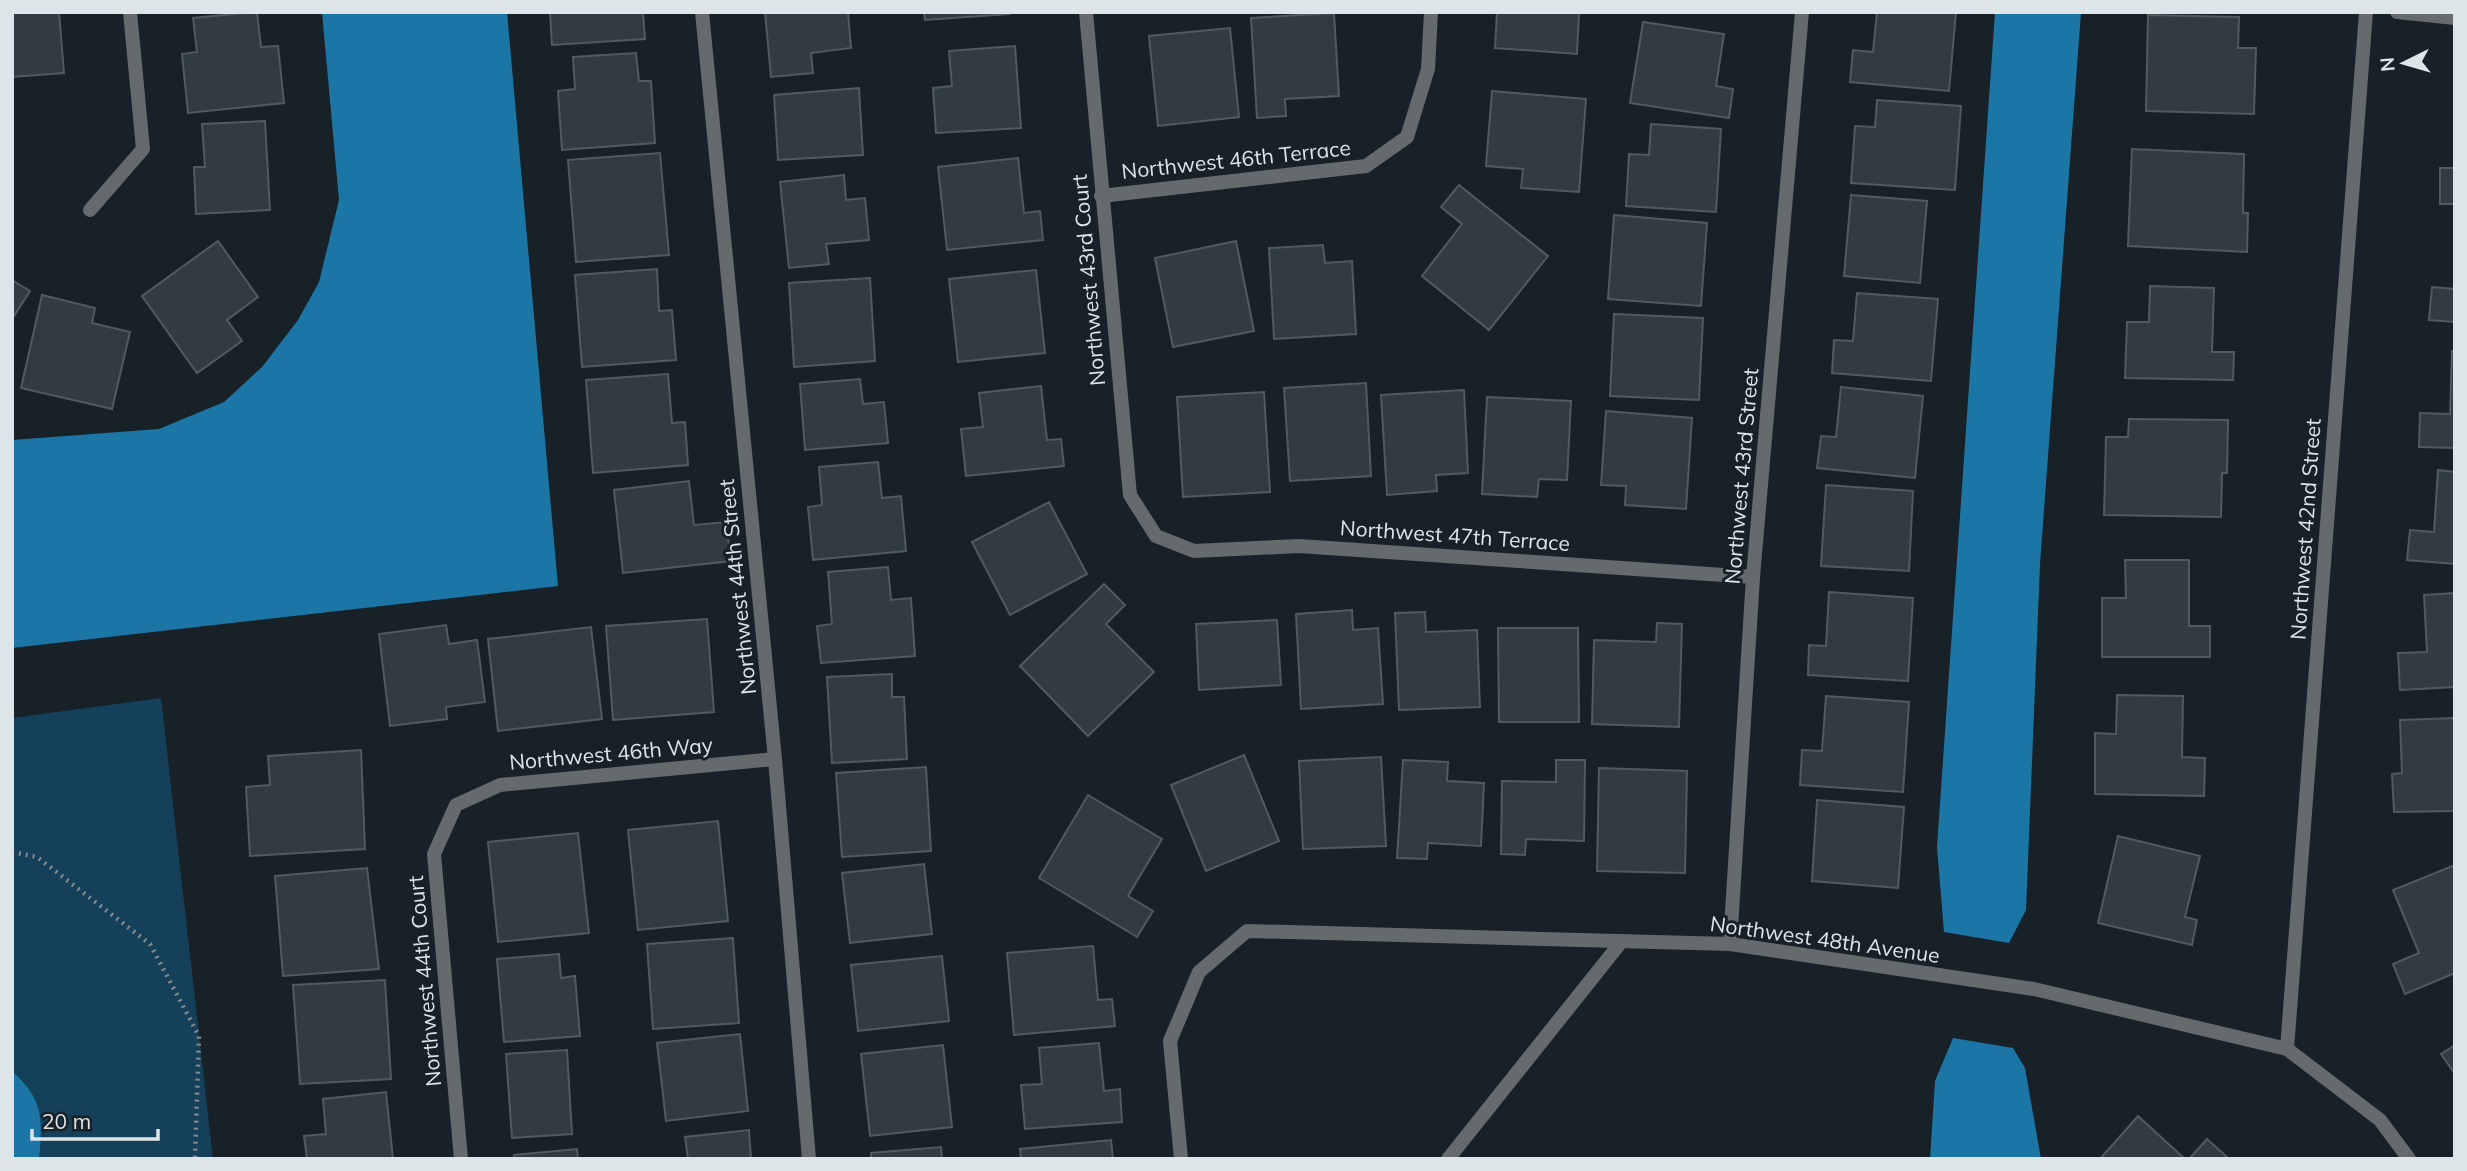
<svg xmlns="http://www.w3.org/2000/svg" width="2467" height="1171" font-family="Mulish,sans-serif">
<rect width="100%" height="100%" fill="#182128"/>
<!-- green -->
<polygon fill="#154059" points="161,698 213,1159 12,1159 12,718"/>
<!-- water -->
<g fill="#1b76a6">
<polygon points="322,12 507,12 558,586 12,648 12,440 159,429 224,402 262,367 298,320 319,282 339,200"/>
<polygon points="1995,12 2081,12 2040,564 2026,910 2009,943 1944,932 1937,847"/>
<polygon points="1953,1038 2013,1048 2025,1068 2041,1159 1930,1159 1935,1081"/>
<path d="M 12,1071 C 43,1099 43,1118 39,1159 L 12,1159 Z"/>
</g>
<!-- building -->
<g fill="#313b42" stroke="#4f5a61" stroke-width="2">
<polygon points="12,12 59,12 64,73 12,77"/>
<polygon points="257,12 261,47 278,46 284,103 188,113 182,54 197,52 193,18"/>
<polygon points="550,12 643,12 645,39 552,45"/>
<polygon points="765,12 848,12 851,48 811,53 813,73 771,77"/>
<polygon points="924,12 1009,12 1009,14 925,20"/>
<polygon points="1497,12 1579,12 1577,54 1495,48"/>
<polygon points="1877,12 1956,12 1949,91 1850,82 1853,50 1873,52"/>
<polygon points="1334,13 1339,96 1285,99 1286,116 1257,118 1251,18"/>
<polygon points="2148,15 2239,17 2238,48 2256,48 2254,114 2146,111"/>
<polygon points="1643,22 1724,34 1716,86 1733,89 1729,118 1630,103"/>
<polygon points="1230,28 1239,117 1158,126 1149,36"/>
<polygon points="1015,46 1021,128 936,133 933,88 952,86 949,51"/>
<polygon points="636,53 639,81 651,81 655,143 562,150 558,91 575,89 573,57"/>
<polygon points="859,88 863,155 778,160 774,95"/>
<polygon points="1492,91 1586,99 1579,192 1521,188 1523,169 1486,166"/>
<polygon points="1877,100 1961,106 1955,190 1851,183 1855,126 1875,127"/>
<polygon points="265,121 270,210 196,214 194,167 205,167 202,124"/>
<polygon points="1651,124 1721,129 1716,212 1626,206 1629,154 1649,155"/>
<polygon points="2132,149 2244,154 2243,213 2248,213 2247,252 2128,246"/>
<polygon points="660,153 669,255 576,262 568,160"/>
<polygon points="1018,158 1024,213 1040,211 1043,240 947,250 938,167"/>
<rect x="2440" y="168" width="15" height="36"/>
<polygon points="844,175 846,200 865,198 869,240 826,244 829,264 789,268 780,182"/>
<polygon points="1459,185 1548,256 1489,330 1422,276 1462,224 1441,207"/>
<polygon points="1851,195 1927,201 1920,283 1844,276"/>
<polygon points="1614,215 1707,223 1701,306 1608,299"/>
<polygon points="218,241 258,297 227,320 242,341 197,373 142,296"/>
<polygon points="1236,241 1254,331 1173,347 1155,258"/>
<polygon points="1323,245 1325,263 1352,261 1356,334 1274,339 1269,248"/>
<polygon points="657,269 659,311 672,310 676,360 582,367 575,275"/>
<polygon points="1036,270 1045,353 958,362 949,279"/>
<polygon points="870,278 875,361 794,367 789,283"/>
<polygon points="12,280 30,291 12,319"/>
<polygon points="2150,286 2214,288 2212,352 2234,352 2233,380 2125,378 2127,322 2149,322"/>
<polygon points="2432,287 2455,289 2455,322 2429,320"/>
<polygon points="1857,293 1938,299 1931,381 1832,373 1834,340 1853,341"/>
<polygon points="42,295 95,308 92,323 130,332 112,409 21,388"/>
<polygon points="1614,314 1703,318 1699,400 1610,396"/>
<polygon points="2452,351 2455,351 2455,448 2419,447 2420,413 2450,414"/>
<polygon points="668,374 672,423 685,422 688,465 593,473 586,380"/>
<polygon points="860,379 863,404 884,402 888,443 805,450 800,384"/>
<polygon points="1366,383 1371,476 1290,481 1284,388"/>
<polygon points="1041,386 1047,440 1061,439 1064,466 966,476 961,429 983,427 979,393"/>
<polygon points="1841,387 1923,396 1915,478 1817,468 1821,436 1836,437"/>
<polygon points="1464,390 1468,473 1436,475 1437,491 1387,495 1381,395"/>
<polygon points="1264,392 1270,492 1183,497 1177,397"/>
<polygon points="1487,397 1571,401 1567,480 1539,479 1537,497 1482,494"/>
<polygon points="1606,411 1692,418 1686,509 1625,505 1626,486 1601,485"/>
<polygon points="2129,419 2228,420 2227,473 2222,473 2221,517 2104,515 2106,437 2128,437"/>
<polygon points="878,462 882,498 901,496 906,551 813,560 808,507 822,505 819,467"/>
<polygon points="2438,470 2455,472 2455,564 2407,560 2410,530 2434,532"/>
<polygon points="689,481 694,525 726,522 731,561 623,573 614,490"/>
<polygon points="1826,485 1913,491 1909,571 1821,566"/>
<polygon points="1049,502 1087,574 1010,615 972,542"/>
<polygon points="2125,560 2189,560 2189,626 2210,626 2210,657 2102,657 2102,598 2126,598"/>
<polygon points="888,567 891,600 911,598 915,656 821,663 817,626 832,624 828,572"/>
<polygon points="1104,584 1125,605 1106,624 1154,672 1088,736 1020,666"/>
<polygon points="1829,592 1913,598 1908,681 1808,675 1809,645 1826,646"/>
<polygon points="2455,593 2455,687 2400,690 2398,653 2427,652 2424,595"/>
<polygon points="1352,610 1353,630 1378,628 1383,704 1301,709 1296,614"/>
<polygon points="1425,612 1426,632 1477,630 1480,707 1399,710 1395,613"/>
<polygon points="707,619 714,712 613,720 606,626"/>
<polygon points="1277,620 1281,685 1199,690 1196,624"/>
<polygon points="1657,623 1682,624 1679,727 1592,724 1594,640 1656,642"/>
<polygon points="446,625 449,644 477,640 485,702 446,707 447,719 390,726 379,634"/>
<polygon points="591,627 602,719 498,731 488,639"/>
<polygon points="1498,628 1578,628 1579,722 1499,722"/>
<polygon points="892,674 892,697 904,697 907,759 832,763 827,677"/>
<polygon points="2117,695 2183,696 2182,757 2205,758 2204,796 2095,794 2095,733 2116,734"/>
<polygon points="1826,696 1909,702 1903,792 1800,785 1802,750 1822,751"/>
<polygon points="2455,718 2455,811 2394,812 2392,774 2402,773 2400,720"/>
<polygon points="361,750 365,849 250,856 246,787 270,785 268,756"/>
<polygon points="1244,755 1279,841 1206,871 1171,785"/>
<polygon points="1381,757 1386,846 1303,849 1299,761"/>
<polygon points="1403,760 1448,762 1447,781 1484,783 1481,846 1428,843 1427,859 1397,858"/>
<polygon points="1556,760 1585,760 1584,841 1526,839 1525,855 1501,854 1502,781 1556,782"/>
<polygon points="926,767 931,851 842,857 836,773"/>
<polygon points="1599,768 1687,771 1685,873 1597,871"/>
<polygon points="1088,795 1162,839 1128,896 1153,911 1137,937 1039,878"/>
<polygon points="1817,800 1904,807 1898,888 1812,881"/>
<polygon points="718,821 728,921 638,930 628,830"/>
<polygon points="578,833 589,933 498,942 488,842"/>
<polygon points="2118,836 2200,856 2185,917 2197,920 2192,945 2098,923"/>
<polygon points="924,864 932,934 850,943 842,873"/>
<polygon points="2455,865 2455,973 2405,994 2393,964 2419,953 2393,890"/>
<polygon points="367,868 379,969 283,976 275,876"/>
<polygon points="733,938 739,1023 653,1029 647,944"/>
<polygon points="1093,946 1098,1000 1112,999 1115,1026 1014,1035 1007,953"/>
<polygon points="559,954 561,978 575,976 580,1036 504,1042 497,959"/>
<polygon points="942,956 949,1021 858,1031 851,965"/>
<polygon points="385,980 391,1079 300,1084 293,985"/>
<polygon points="740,1034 748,1111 666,1121 657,1043"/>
<polygon points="1099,1043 1104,1091 1120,1089 1122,1122 1025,1129 1021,1085 1042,1084 1039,1048"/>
<polygon points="943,1045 952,1127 870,1136 861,1054"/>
<polygon points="2455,1045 2455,1074 2441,1054"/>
<polygon points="567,1050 572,1134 512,1138 506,1054"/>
<polygon points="386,1092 393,1159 307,1159 304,1136 326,1134 323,1099"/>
<polygon points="2138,1116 2185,1159 2100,1159"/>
<polygon points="749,1130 751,1159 688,1159 685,1137"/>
<polygon points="2207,1139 2227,1157 2226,1159 2189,1159"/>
<polygon points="1111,1140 1113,1159 1021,1159 1020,1149"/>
<polygon points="941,1147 942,1159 871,1159 871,1153"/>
<polygon points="577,1149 578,1159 515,1159 514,1155"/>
</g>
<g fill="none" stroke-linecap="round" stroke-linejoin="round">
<!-- path -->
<polyline stroke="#848c91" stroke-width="4.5" stroke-dasharray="2 5" stroke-linecap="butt" points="12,852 37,857 150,944 199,1036 195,1159"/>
<!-- service -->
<polyline stroke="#656a6d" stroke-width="14" points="1448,1159 1622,941"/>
<!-- minor -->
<g stroke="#656a6d" stroke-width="14">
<polyline points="702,12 775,759 809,1159"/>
<polyline points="1086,12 1130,495 1156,536 1194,551 1299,546 1753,577"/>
<polyline points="2397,12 2455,18"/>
<polyline points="1101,196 1366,166 1407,137 1428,69 1431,12"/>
<polyline points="90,210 143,149 130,12"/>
<polyline points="1730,944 1753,577 1802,12"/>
<polyline points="2287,1049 2366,12"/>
<polyline points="461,1159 434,854 456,805 500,785 775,759"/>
<polyline points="1181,1159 1170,1041 1199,972 1247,931 1730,944 2034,989 2287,1049 2380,1120 2409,1159"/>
</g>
</g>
<g text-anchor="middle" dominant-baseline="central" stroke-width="6" stroke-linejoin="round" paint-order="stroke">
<!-- street labels -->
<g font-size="21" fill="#dee5e9" stroke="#182128">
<text transform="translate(1236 159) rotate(-6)">Northwest 46th Terrace</text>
<text transform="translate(1088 280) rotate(-95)">Northwest 43rd Court</text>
<text transform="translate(1741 476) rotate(-85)">Northwest 43rd Street</text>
<text transform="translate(2305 529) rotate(-86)">Northwest 42nd Street</text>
<text transform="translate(1455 535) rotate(4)">Northwest 47th Terrace</text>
<text transform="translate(737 587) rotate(-96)">Northwest 44th Street</text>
<text transform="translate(611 753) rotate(-5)">Northwest 46th Way</text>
<text transform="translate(1825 939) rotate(8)">Northwest 48th Avenue</text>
<text transform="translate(424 981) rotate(-95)">Northwest 44th Court</text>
</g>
</g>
<!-- border -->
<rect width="2467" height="1171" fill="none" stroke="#dee5e9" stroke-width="28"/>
<!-- north arrow -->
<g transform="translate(2404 63) rotate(265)" stroke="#182128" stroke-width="5" paint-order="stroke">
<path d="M0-5L12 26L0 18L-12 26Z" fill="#dee5e9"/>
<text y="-10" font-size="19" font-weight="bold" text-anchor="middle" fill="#dee5e9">N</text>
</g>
<!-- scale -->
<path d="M32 1129v10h126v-10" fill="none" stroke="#dee5e9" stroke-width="3.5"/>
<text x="42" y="1129" font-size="21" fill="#dee5e9" stroke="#182128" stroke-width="5" paint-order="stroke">20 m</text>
</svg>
